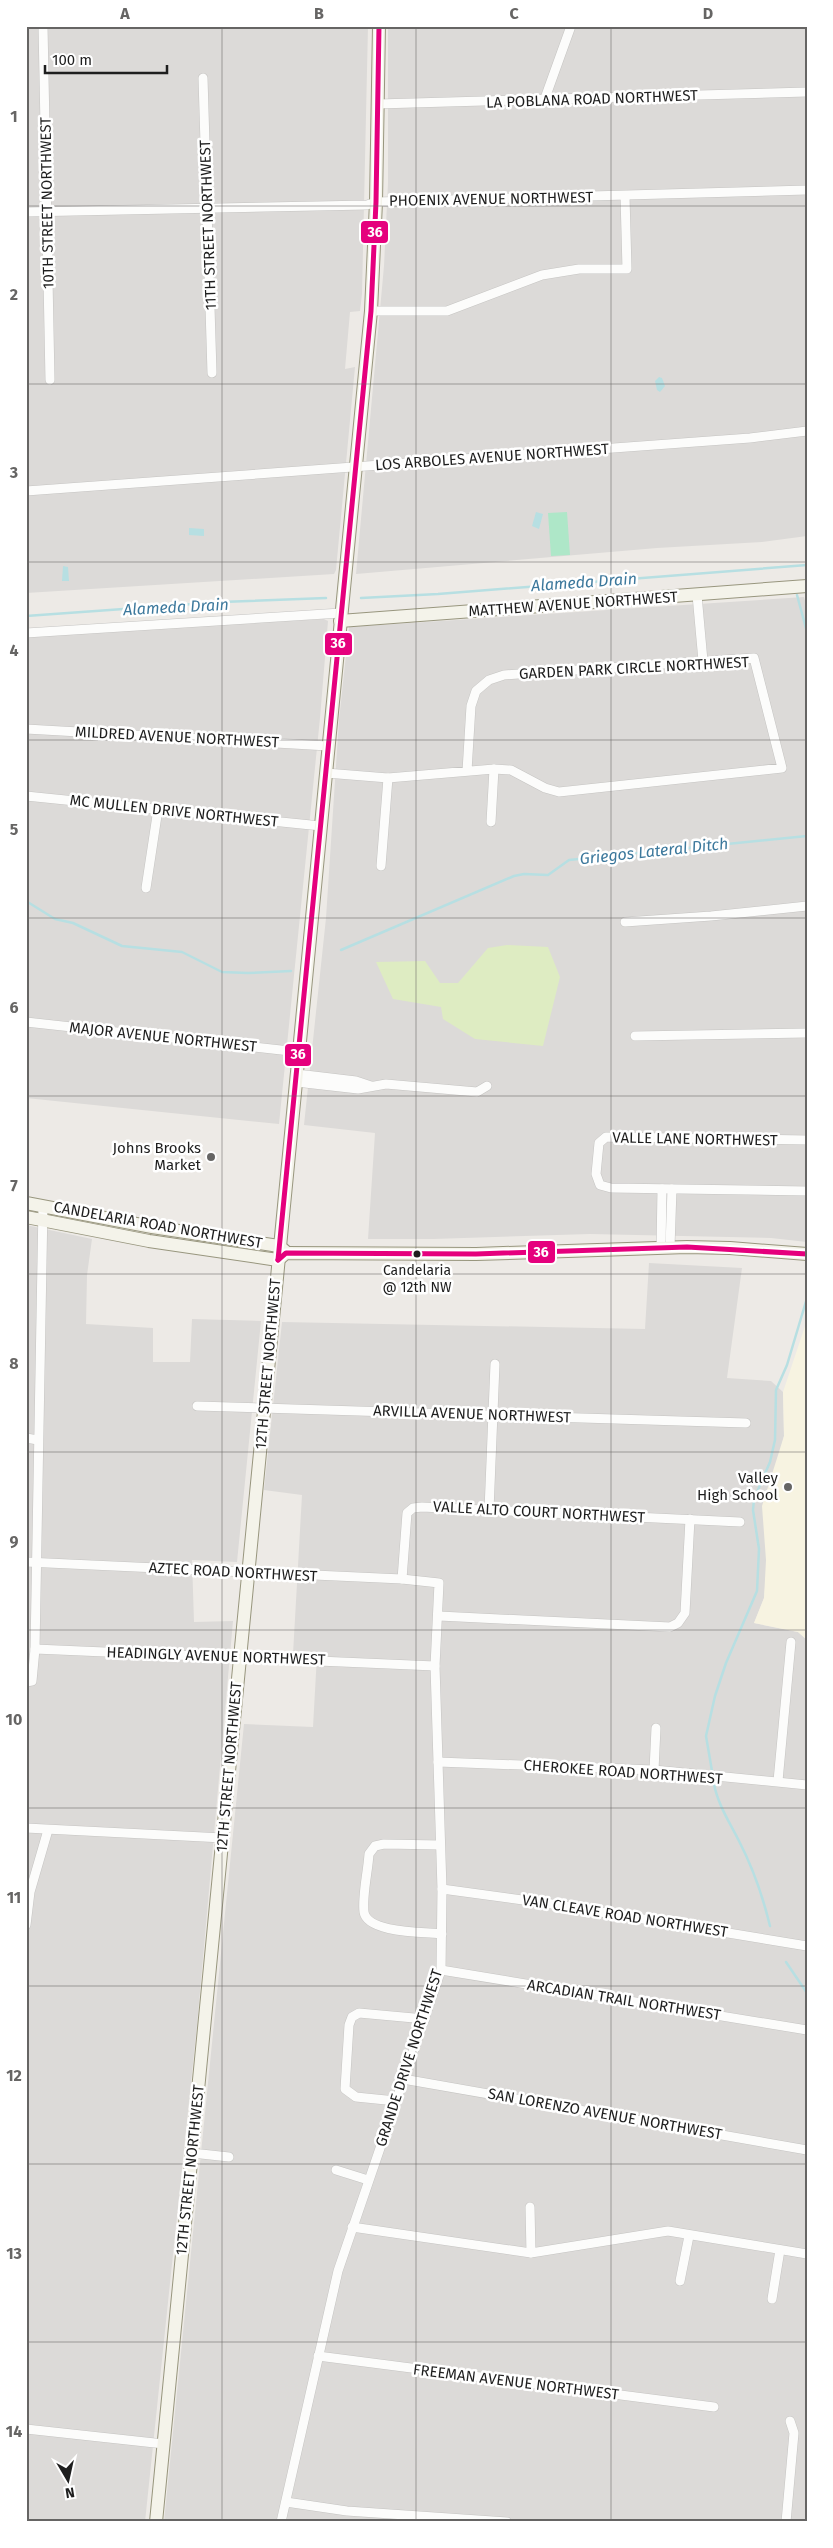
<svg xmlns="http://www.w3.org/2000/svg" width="833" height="2548" font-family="'Fira Sans',sans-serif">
<rect width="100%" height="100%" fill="#edeae6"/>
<!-- residential -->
<g fill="#dcdad8">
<polygon points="26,26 368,26 362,294 360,311 350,312 345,369 355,367 336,570 334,574 26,593"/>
<polygon points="388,26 807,26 807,536 762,542 657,548 356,574 384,266 388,183"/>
<polygon points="804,597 807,608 807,1242 771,1238 590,1234 433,1239 368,1239 375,1133 304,1125 326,918 339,720 349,627"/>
<polygon points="324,619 328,621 320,718 279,1124 26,1098 26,635"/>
<polygon points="26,1225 92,1239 87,1275 86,1324 153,1328 153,1362 190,1362 192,1319 261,1321 237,1562 192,1560 194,1622 233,1621 197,2025 145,2522 26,2522"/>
<polygon points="649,1263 742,1268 727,1378 771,1381 783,1392 784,1436 776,1468 764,1598 754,1623 798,1632 807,1640 807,2522 164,2522 244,1724 313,1727 317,1655 293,1654 302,1495 264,1490 282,1322 645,1329"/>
</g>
<!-- education -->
<polygon fill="#f7f3e1" points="807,1320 807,1640 798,1632 754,1623 764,1598 766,1560 762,1506 784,1436 783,1392"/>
<!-- grass -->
<polygon fill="#deecc2" points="507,945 548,947 560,977 543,1046 475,1039 443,1019 441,1007 393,999 376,962 425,961 440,983 458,983 488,948"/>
<!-- pitch -->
<polygon fill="#aee7c8" points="567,512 570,555 551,556 548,513"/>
<!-- water -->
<g fill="#b7dfe2">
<polygon points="659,377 662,378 665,386 660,392 657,390 655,381"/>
<polygon points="536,512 543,514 539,529 532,526"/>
<polygon points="189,528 204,529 204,536 189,535"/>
<polygon points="63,566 68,567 69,581 62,581"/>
</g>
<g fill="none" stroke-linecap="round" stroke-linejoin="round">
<!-- stream -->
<g stroke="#b7dfe2" stroke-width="2.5">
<polyline points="797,595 807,632"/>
<polyline points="361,598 438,594 807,565"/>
<polyline points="26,616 221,602 326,598"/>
<polyline points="26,901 55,919 73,923 122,946 182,952 222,972 248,973 291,971"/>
<polyline points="341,950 514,876 524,874 548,875 569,860 807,836"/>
<polyline points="712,1771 706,1736 715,1696 726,1663 757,1591 759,1549 753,1510 754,1499 770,1462 775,1440 776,1390 787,1365 807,1298"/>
<path d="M 714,1784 C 718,1805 730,1823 739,1841 C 753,1868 763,1897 770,1926"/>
<polyline points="786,1962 807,1993"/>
</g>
<defs>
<g id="street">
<polyline points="43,26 50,380"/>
<polyline points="203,78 212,373"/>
<polyline points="544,101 571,26"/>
<polyline points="378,104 807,92"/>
<polyline points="26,212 367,205 376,202 807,190"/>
<polyline points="371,311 447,311 542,275 579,269 627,269 625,196"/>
<polyline points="26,491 750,438 807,431"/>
<polyline points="697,595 703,661"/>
<polyline points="26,633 341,613"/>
<polyline points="26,729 328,746"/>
<polyline points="326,773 388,778 494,769 511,770 545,788 559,792 782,768 754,658 547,672 504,675 489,680 476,691 471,706 467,771"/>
<polyline points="26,796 321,826"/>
<polyline points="491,822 494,769"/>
<polyline points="381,866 388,778"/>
<polyline points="146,888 158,809"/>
<polyline points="625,922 711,916 807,906"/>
<polyline points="26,1022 299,1052"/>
<polyline points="635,1036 807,1033"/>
<polyline points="297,1074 356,1081 371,1086"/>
<polyline points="296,1082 358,1089 386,1084 477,1092 487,1086"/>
<polyline points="807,1140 606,1137 599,1143 596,1174 600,1185 611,1188 807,1191"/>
<polyline points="670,1247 672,1189"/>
<polyline points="661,1248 662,1189"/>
<polyline points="197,1406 746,1423"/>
<polyline points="26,1438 38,1440"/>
<polyline points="489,1510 495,1364"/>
<polyline points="26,1562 402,1579 439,1583 435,1666 442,1889 441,1970 338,2271 281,2522"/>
<polyline points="402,1579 407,1513 413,1508 422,1507 740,1522"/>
<polyline points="439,1616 670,1627 678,1623 685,1613 690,1519"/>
<polyline points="35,1649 435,1666"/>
<polyline points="26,1682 32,1681 35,1649 43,1206"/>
<polyline points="438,1762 654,1770 807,1785"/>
<polyline points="654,1770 656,1728"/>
<polyline points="778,1781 791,1642"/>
<polyline points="26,1828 223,1838"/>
<path d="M 440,1845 L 384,1844 L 375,1846 L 369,1854 C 368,1871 362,1896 364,1912 C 367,1933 424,1932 442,1934"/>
<polyline points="442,1889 552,1904 807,1946"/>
<polyline points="26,1925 30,1892 48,1830"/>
<polyline points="441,1970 807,2030"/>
<polyline points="403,2079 807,2150"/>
<polyline points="396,2101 356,2097 345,2089 349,2025 352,2017 359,2013 425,2019"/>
<polyline points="192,2153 229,2157"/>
<polyline points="336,2170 368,2180"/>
<polyline points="530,2207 531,2253"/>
<polyline points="352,2227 531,2253 668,2231 807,2254"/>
<polyline points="680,2281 689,2236"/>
<polyline points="772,2299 780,2250"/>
<polyline points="318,2356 714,2407"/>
<polyline points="26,2429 164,2444"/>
<polyline points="286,2502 347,2511 507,2522"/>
<polyline points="786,2522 794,2433 790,2421"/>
</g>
<g id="secondary">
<polyline points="340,621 807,586"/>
<polyline points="26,1203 152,1227 279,1246 285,1251"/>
<polyline points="26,1217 149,1241 278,1260 286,1253 476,1254 687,1247 730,1248 807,1254"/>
<polyline points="156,2522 371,311 376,202 379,26"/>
</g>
</defs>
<!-- street casing -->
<use href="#street" stroke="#c5c4c2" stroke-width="10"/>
<!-- secondary casing -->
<use href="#secondary" stroke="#98967e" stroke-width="14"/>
<!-- street -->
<use href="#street" stroke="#fcfcfb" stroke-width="9"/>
<!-- secondary -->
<use href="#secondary" stroke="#f4f3ea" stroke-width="12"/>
<defs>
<g id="bus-1">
<polyline points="278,1260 371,311 376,202 379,26"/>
<polyline points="278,1260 286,1253 476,1254 687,1247 807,1254"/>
</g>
</defs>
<!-- bus-1 casing -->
<use href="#bus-1" stroke="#fff" stroke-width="9"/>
<!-- bus-1 -->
<use href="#bus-1" stroke="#e5007d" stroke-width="5"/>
</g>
<!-- grid -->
<path fill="none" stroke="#666564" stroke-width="1" stroke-opacity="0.55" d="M 222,26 L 222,2522M 416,26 L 416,2522M 611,26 L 611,2522M 26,206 L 807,206M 26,384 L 807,384M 26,562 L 807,562M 26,740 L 807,740M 26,918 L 807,918M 26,1096 L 807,1096M 26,1274 L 807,1274M 26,1452 L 807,1452M 26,1630 L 807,1630M 26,1808 L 807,1808M 26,1986 L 807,1986M 26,2164 L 807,2164M 26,2342 L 807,2342"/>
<!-- markers -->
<g fill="#666564" stroke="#fff" stroke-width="2">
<circle cx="211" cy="1157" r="5"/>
<circle cx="788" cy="1487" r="5"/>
</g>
<circle fill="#1e1e1e" stroke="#fff" stroke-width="2" cx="417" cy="1254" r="4.5"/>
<g text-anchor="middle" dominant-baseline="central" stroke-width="5" stroke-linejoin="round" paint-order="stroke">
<!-- bus labels -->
<g font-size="14" fill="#1e1e1e" stroke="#fff">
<text x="417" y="1270">Candelaria<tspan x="417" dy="17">@ 12th NW</tspan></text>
</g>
<!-- street labels -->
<g font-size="15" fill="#1e1e1e" stroke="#fff">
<text transform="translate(592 99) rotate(-2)">LA POBLANA ROAD NORTHWEST</text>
<text transform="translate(491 199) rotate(-1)">PHOENIX AVENUE NORTHWEST</text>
<text transform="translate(47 203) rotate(-91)">10TH STREET NORTHWEST</text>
<text transform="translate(208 225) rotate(-92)">11TH STREET NORTHWEST</text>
<text transform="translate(492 457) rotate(-4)">LOS ARBOLES AVENUE NORTHWEST</text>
<text transform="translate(573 604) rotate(-4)">MATTHEW AVENUE NORTHWEST</text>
<text transform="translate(634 668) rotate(-3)">GARDEN PARK CIRCLE NORTHWEST</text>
<text transform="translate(177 737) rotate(3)">MILDRED AVENUE NORTHWEST</text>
<text transform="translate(174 811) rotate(6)">MC MULLEN DRIVE NORTHWEST</text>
<text transform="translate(163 1037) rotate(6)">MAJOR AVENUE NORTHWEST</text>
<text transform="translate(695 1139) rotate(1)">VALLE LANE NORTHWEST</text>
<text transform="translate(158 1225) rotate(10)">CANDELARIA ROAD NORTHWEST</text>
<text transform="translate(268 1364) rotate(-85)">12TH STREET NORTHWEST</text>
<text transform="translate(472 1414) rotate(2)">ARVILLA AVENUE NORTHWEST</text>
<text transform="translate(539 1512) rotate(3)">VALLE ALTO COURT NORTHWEST</text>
<text transform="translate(233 1572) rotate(3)">AZTEC ROAD NORTHWEST</text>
<text transform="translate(216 1656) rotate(2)">HEADINGLY AVENUE NORTHWEST</text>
<text transform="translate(229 1767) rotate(-85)">12TH STREET NORTHWEST</text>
<text transform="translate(623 1772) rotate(4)">CHEROKEE ROAD NORTHWEST</text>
<text transform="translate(625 1916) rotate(9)">VAN CLEAVE ROAD NORTHWEST</text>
<text transform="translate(624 2000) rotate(9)">ARCADIAN TRAIL NORTHWEST</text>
<text transform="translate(409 2058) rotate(-72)">GRANDE DRIVE NORTHWEST</text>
<text transform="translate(605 2114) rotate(10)">SAN LORENZO AVENUE NORTHWEST</text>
<text transform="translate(190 2170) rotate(-84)">12TH STREET NORTHWEST</text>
<text transform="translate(516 2382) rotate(7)">FREEMAN AVENUE NORTHWEST</text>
</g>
<!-- poi labels -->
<g font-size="15" fill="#1e1e1e" stroke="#fff" text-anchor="end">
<text x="201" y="1148">Johns Brooks<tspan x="201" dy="17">Market</tspan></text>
<text x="778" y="1478">Valley<tspan x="778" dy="17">High School</tspan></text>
</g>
<!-- water labels -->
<g font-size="16" font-style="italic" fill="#3c789c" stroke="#fff">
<text transform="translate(584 582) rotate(-4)">Alameda Drain</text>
<text transform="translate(176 607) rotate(-3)">Alameda Drain</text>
<text transform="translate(654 851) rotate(-6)">Griegos Lateral Ditch</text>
</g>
</g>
<g stroke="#fff" stroke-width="2">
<rect x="360" y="220" width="29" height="24" rx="5" fill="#e5007d"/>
<rect x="324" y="632" width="29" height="24" rx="5" fill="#e5007d"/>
<rect x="284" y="1043" width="28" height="24" rx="5" fill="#e5007d"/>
<rect x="527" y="1240" width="29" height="24" rx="5" fill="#e5007d"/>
</g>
<g font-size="14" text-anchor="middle" font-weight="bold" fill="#fff">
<text x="375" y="237">36</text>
<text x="338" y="648">36</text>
<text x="298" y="1059">36</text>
<text x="541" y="1257">36</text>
</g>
<!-- border -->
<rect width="833" height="2548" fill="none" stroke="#ffffff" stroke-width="55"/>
<!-- north arrow -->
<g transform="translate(68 2480) rotate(171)" stroke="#ffffff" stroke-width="4" paint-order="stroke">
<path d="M0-4L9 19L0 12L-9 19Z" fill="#1e1e1e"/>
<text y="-8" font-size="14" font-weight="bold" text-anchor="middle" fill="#1e1e1e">N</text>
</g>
<!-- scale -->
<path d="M45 65v8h122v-8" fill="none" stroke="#1e1e1e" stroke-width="2.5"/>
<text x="52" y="65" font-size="15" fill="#1e1e1e" stroke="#ffffff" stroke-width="4" paint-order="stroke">100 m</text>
<rect x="28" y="28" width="778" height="2492" fill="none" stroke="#666564" stroke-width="2"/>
<g font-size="16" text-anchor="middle" font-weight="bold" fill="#666564">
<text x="125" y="19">A</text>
<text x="319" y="19">B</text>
<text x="514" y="19">C</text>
<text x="708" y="19">D</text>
<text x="14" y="122">1</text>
<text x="14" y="300">2</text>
<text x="14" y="478">3</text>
<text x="14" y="656">4</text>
<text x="14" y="835">5</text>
<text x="14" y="1013">6</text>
<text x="14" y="1191">7</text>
<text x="14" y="1369">8</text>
<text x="14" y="1547">9</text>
<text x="14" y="1725">10</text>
<text x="14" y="1903">11</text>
<text x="14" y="2081">12</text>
<text x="14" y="2259">13</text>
<text x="14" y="2437">14</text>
</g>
</svg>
